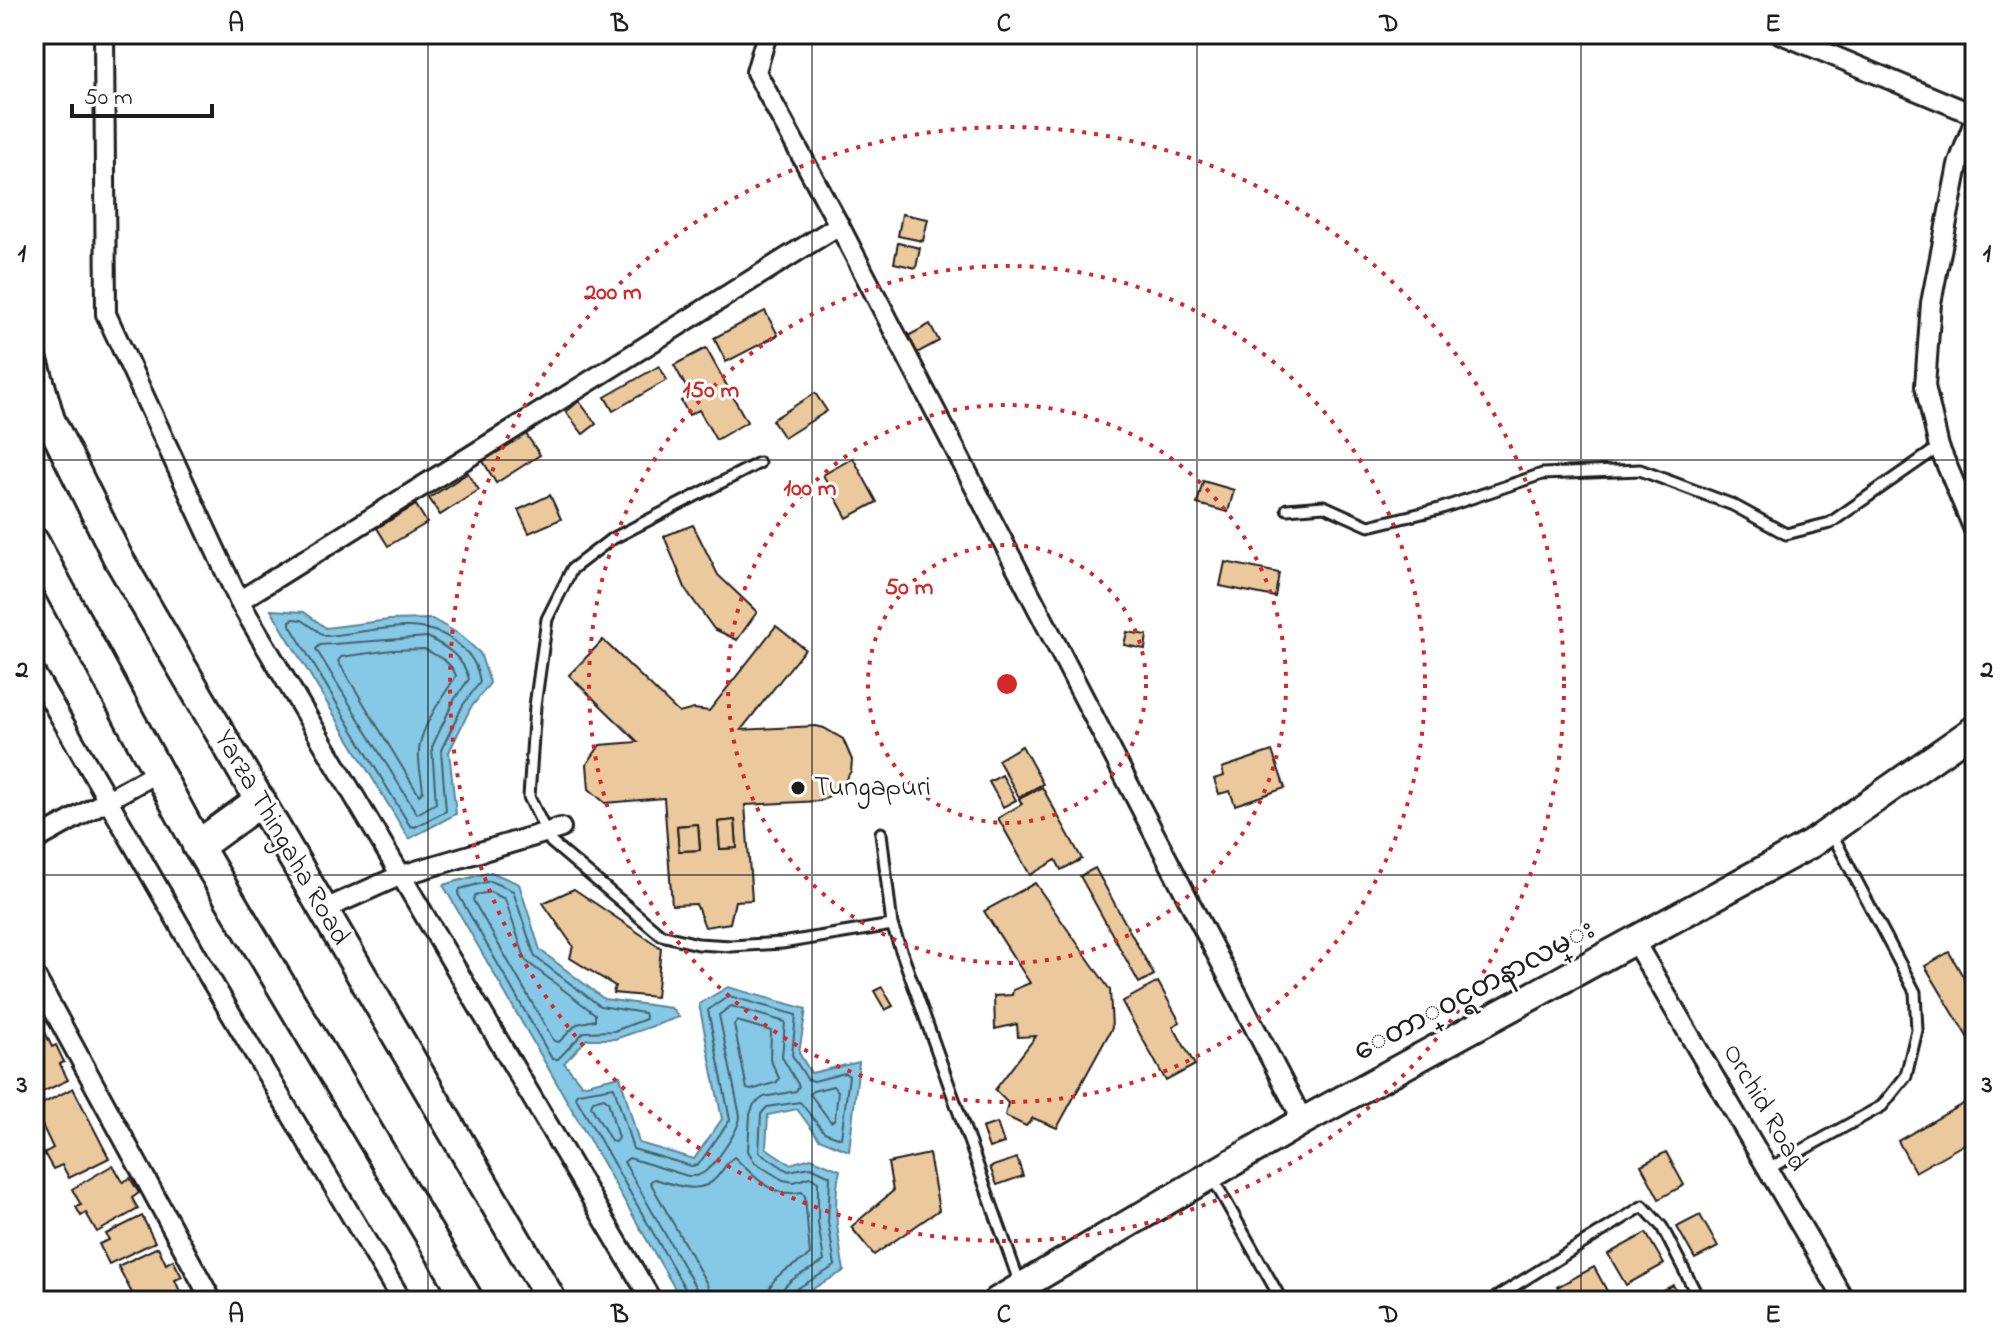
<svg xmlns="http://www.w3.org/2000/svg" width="2009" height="1335" font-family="'Indie Flower','Noto Sans Myanmar',sans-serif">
<rect width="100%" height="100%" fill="#fff"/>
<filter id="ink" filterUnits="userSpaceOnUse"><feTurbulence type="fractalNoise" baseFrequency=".0125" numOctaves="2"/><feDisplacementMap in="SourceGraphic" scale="16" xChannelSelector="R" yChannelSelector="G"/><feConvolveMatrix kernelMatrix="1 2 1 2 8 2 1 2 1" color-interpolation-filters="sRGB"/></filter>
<g filter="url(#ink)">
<!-- water -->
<g fill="#85c9e6" stroke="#5b8495" stroke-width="2">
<polygon points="271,610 304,612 326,628 389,620 432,619 459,634 480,653 490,683 470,709 449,752 456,814 409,839"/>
<path d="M 491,872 L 519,884 L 540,950 L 604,999 L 671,1008 L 679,1017 L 615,1039 L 587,1039 L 564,1063 L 582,1085 L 620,1076 L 639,1143 L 694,1159 L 722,1119 L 699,1004 L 728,987 L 806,1009 L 799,1053 L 811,1073 L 859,1062 L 849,1151 L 819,1139 L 797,1109 L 768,1115 L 766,1148 L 790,1164 L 811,1158 L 840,1170 C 832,1204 838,1237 844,1271 L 791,1301 L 682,1301 L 443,885 Z"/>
</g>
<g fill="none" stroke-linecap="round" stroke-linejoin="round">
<!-- shore -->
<g stroke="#46616d" stroke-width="2">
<path d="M 294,619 L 302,620 L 325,636 C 370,634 422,612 459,645 C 472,656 477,665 480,682 L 463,705 L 441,750 L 446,811 L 415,827 L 410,826 L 290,625 L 290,621 Z"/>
<path d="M 427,637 C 447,647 463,657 469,679 L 454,700 L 432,747 L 436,803 L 417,814 L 316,649 L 320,645 Z"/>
<path d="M 424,649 C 436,655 452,662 456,676 C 444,695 419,729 419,752 C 418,765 422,778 423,791 L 419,795 L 338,661 L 341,657 L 392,650 Z"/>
<polygon points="490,881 513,891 535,957 600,1006 644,1013 646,1019 614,1031 584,1032 558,1059 552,1059 458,894 460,889"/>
<polygon points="490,892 505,899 526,961 595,1014 595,1020 577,1024 559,1042 554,1041 473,900 475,895"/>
<polygon points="737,1021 771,1031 770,1059 779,1078 777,1082 751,1090 747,1089 734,1025"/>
<polygon points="833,1086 838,1091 835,1119 831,1122 810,1094 813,1091"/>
<polygon points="604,1098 608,1101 618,1138 615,1142 611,1141 591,1106 593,1101"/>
<polyline points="689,1301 688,1294 575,1096 578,1093 614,1087 633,1149 691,1166 698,1165 730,1120 708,1010 729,996 796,1015 792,1055 807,1079 814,1081 845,1073 849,1076 841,1138 824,1132 800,1102 767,1107 761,1114 759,1152 788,1171 811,1167 830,1176 828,1222 835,1266 793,1291 789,1301"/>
<path d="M 699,1301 L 697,1290 L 624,1162 L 629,1158 L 688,1176 C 694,1176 696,1177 701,1174 C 713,1169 740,1129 740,1116 L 719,1015 L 731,1006 L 785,1022 L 782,1057 L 799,1086 L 796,1091 L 764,1097 L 754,1104 L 750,1114 L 748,1151 L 755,1163 L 783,1180 L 794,1182 L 810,1177 L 818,1182 L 818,1223 L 824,1261 C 808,1273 781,1278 779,1301"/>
<path d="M 711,1301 L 707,1284 L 650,1182 L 654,1179 C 675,1184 700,1197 717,1177 C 723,1170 727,1162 734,1157 C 754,1175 769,1198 802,1192 L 805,1196 L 810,1255 C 792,1269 768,1273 767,1301"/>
</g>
</g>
<!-- building -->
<g fill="#ecc89d" stroke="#1c1c1c" stroke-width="2" fill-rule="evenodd">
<polygon points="902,214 928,219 923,241 898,236"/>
<polygon points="898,243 920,248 916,268 894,263"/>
<polygon points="765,311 778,335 726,362 714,338"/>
<polygon points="930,324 939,341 917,353 908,336"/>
<polygon points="706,348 747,422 716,440 699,410 689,415 681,401 691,396 674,365"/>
<polygon points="659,366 667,380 613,411 605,397"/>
<polygon points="815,393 827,411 784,438 772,420"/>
<polygon points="579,401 596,424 583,434 566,412"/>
<polygon points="526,434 540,455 496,483 483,461"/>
<polygon points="853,458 877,502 847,518 823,475"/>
<polygon points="468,473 479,490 440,515 429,498"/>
<polygon points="1203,481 1234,490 1228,512 1197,504"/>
<polygon points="550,495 561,519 529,533 518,510"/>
<polygon points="416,505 427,523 388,546 377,528"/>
<polygon points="693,525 718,575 757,612 737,640 714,629 686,590 664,536"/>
<polygon points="1225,562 1279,573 1275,597 1220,586"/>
<path d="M 776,626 L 805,649 L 741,730 L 816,726 L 824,728 L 843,739 L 852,760 L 851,771 L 839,790 L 820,801 L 745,805 L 752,900 L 735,901 L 730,923 L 705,927 L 696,904 L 672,905 L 664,798 L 605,803 L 589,789 L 587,764 L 600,745 L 638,742 L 569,675 L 603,640 L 679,713 L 694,709 L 709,711 ZM 735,820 L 737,848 L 720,849 L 718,822 ZM 698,824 L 700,850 L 679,851 L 677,826 Z"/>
<polygon points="1127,632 1147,635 1145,649 1124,645"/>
<polygon points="1022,746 1043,784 1019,797 998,760"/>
<polygon points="1272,751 1285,788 1235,805 1230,791 1219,794 1214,779 1224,776 1222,768"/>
<polygon points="1002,775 1016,800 1003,807 989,782"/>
<polygon points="1042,787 1082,859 1061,870 1056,860 1030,875 998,818 1022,804 1019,799"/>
<polygon points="735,820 737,848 720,849 718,822"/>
<polygon points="698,824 700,850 679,851 677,826"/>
<polygon points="1095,868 1154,975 1139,983 1080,876"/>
<polygon points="1035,883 1110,990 1112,1028 1057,1128 1033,1118 1026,1126 1005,1116 1008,1103 995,1090 1036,1036 1018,1037 1017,1024 995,1029 994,996 1012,995 1013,990 1030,983 984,911"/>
<polygon points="574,889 661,948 656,997 613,993 615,986 570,958 573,946 543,903"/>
<polygon points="1949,952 1975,997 1975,1050 1925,966"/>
<polygon points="1158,982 1180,1022 1173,1026 1195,1065 1166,1081 1122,1002"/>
<polygon points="882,987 893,1006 885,1010 874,991"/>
<polygon points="35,1011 52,1047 56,1045 64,1062 60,1064 68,1080 34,1096"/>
<polygon points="73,1088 109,1158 69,1178 62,1165 53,1169 44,1153 53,1148 34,1108"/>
<polygon points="1975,1097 1975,1138 1915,1172 1898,1141"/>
<polygon points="997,1123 1004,1143 989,1148 982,1128"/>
<polygon points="1666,1152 1684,1185 1659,1199 1641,1165"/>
<polygon points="929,1154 939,1210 874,1255 851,1227 893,1191 888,1163"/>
<polygon points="1017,1158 1023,1176 997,1185 990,1167"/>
<polygon points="113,1165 123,1182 130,1178 139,1193 132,1198 138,1209 97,1232 86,1213 81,1216 76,1207 81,1205 72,1189"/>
<polygon points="1700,1215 1718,1247 1695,1259 1677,1227"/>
<polygon points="142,1216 155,1242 109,1264 99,1244 109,1240 106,1234"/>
<polygon points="1646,1233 1664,1264 1626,1285 1608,1254"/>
<polygon points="158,1247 166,1264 173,1260 182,1277 175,1280 182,1296 172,1301 136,1301 118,1266"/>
<polygon points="1594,1267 1612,1300 1565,1301 1557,1287"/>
<polygon points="1673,1285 1682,1301 1644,1301"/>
</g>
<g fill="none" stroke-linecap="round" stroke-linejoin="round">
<defs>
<g id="service">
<polyline points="759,463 610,540 572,569 547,619 535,706 529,797 551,842 661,935 698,944 731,946 782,943 892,925"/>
<polyline points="1287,509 1324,506 1369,526 1439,509 1542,474 1640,470 1733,505 1786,534 1830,523 1939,447"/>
<polyline points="881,833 892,925 1020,1284"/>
<polyline points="1768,1169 1882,1106 1906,1076 1917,1030 1915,992 1832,834"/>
<polyline points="1213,1179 1282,1301"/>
<polyline points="1490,1301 1643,1206 1662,1227 1700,1301"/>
</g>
<g id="minor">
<polyline points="104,34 106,314 239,601"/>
<polyline points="767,34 756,72 839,225 1303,1121"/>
<polyline points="1781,34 1975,115"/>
<polyline points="1975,119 1958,165 1931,303 1925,386 1939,447 1975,532"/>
<polyline points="34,671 212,982 402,1301"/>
<polyline points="34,841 158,772"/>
<polyline points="323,910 399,876 561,828"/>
<polyline points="1635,942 1845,1301"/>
<polyline points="34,974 212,1301"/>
<polyline points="652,1301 239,601 839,225"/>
</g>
<polyline id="secondary" points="997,1301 1303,1121 1811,844 1975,729"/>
<g id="primary">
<polyline points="34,364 50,420 118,558 552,1301"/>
<polyline points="34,542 198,846 469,1301"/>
</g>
<polyline id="trunk" points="198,846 260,801"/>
</defs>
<!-- service casing -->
<use href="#service" stroke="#1c1c1c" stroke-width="15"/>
<!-- minor casing -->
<use href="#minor" stroke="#1c1c1c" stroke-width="24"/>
<!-- secondary casing -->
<use href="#secondary" stroke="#1c1c1c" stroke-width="32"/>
<!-- primary casing -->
<use href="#primary" stroke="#1c1c1c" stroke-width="34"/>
<!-- trunk casing -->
<use href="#trunk" stroke="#1c1c1c" stroke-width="36"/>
<!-- service -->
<use href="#service" stroke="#fff" stroke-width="9"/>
<!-- minor -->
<use href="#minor" stroke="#fff" stroke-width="18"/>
<!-- secondary -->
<use href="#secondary" stroke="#fff" stroke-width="26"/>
<!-- primary -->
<use href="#primary" stroke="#fff" stroke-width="28"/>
<!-- trunk -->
<use href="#trunk" stroke="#fff" stroke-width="30"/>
</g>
</g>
<!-- grid -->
<path fill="none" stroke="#1c1c1c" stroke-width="2" stroke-opacity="0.55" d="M 428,34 L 428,1301M 812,34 L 812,1301M 1197,34 L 1197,1301M 1581,34 L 1581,1301M 34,460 L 1975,460M 34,875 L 1975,875"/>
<!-- distance rings -->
<g fill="none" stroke="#d62828" stroke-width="4" stroke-dasharray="4 8">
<circle cx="1007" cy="684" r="139"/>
<circle cx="1007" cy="684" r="279"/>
<circle cx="1007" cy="684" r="418"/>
<circle cx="1007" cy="684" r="557"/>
</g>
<!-- markers -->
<circle fill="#1c1c1c" stroke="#fff" stroke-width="3" cx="798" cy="788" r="8"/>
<g text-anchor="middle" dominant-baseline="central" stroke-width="6" stroke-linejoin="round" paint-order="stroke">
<!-- poi labels -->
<g font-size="28" fill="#1c1c1c" stroke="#fff" text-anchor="start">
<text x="814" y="788">Tungapuri</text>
</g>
<!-- street labels -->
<g font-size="28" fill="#1c1c1c" stroke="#fff">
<text transform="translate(281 838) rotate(60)">Yarza Thingaha Road</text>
<text transform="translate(1475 992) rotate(-28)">ေတာ္၀င္ရတနာလမ္း</text>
<text transform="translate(1764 1108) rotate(60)">Orchid Road</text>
</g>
</g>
<circle cx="1007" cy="684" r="12" fill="#d62828" stroke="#fff" stroke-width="4"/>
<g font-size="24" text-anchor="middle" font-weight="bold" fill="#d62828" stroke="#fff" stroke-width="6" stroke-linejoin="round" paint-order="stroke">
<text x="613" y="299">200 m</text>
<text x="711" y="397">150 m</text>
<text x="810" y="495">100 m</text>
<text x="909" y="594">50 m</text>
</g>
<!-- margin -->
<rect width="2009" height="1335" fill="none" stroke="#fff" stroke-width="88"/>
<!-- scale -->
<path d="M72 104v12h140v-12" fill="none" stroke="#1c1c1c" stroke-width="4"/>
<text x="84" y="104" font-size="24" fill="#1c1c1c" stroke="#ffffff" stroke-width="6" paint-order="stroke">50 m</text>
<rect x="44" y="44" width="1921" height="1247" fill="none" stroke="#1c1c1c" stroke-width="3"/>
<g font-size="26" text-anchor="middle" font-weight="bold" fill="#1c1c1c">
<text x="236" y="31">A</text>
<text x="620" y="31">B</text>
<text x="1004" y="31">C</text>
<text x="1389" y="31">D</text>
<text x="1773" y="31">E</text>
<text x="22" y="261">1</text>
<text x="1987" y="261">1</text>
<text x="22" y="677">2</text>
<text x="1987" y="677">2</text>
<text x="22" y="1092">3</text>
<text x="1987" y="1092">3</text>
<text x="236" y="1322">A</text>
<text x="620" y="1322">B</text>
<text x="1004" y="1322">C</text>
<text x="1389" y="1322">D</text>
<text x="1773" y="1322">E</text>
</g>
</svg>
